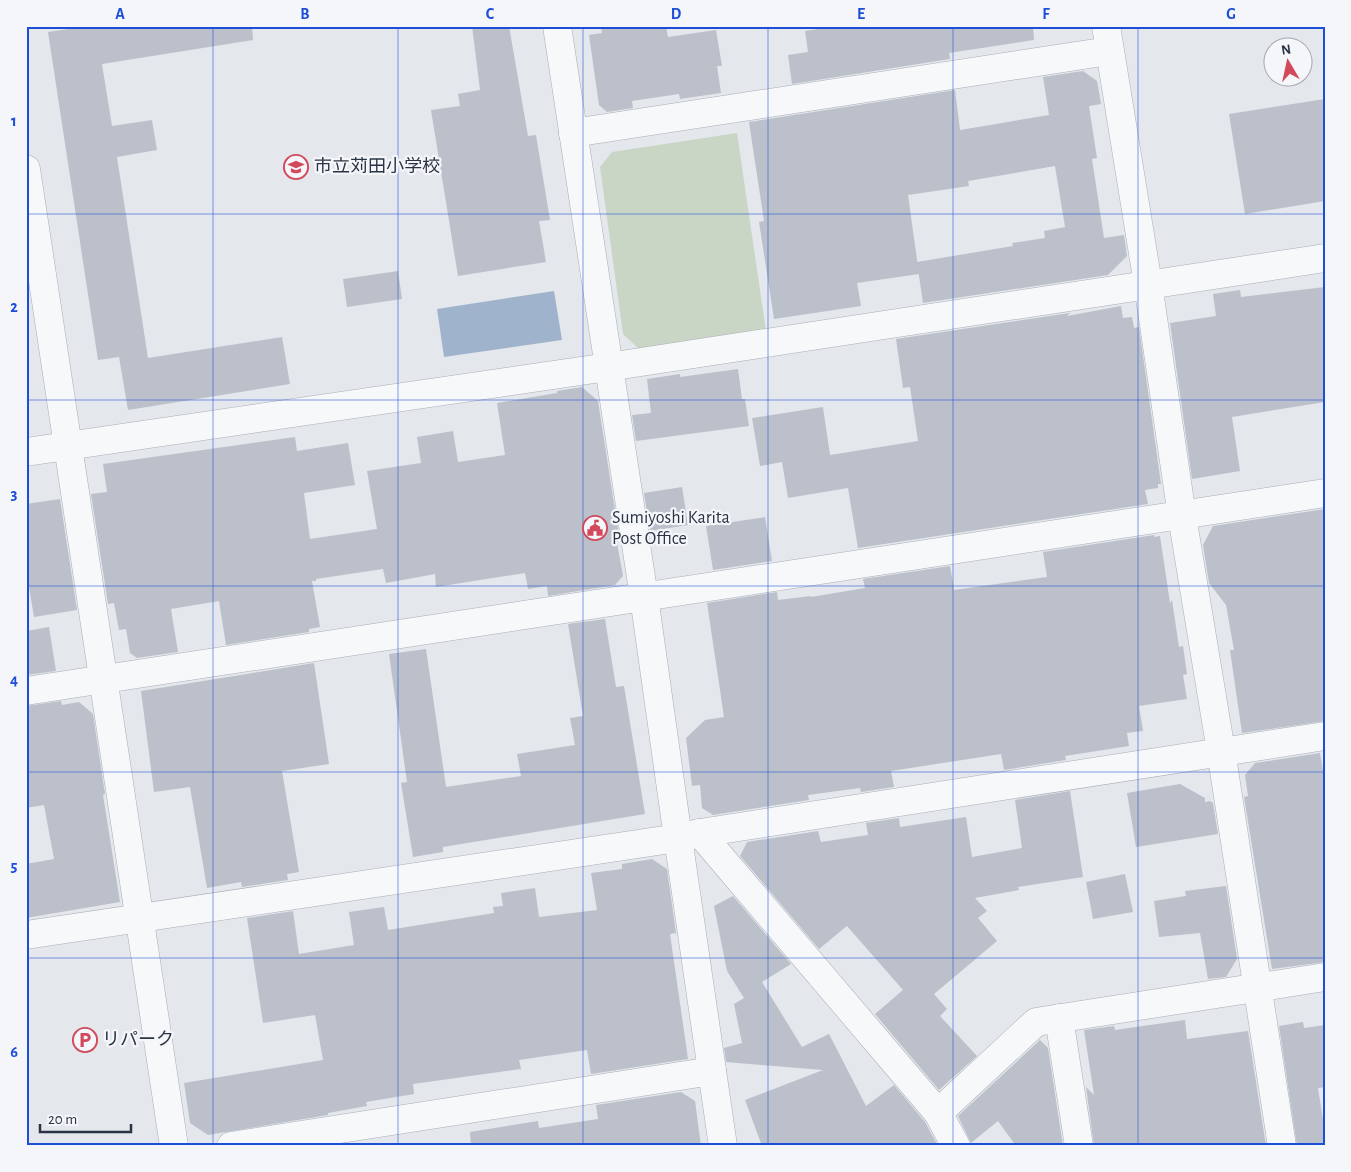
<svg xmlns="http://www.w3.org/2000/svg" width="1351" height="1172" font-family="'Alegreya Sans','Noto Sans JP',sans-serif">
<rect width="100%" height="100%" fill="#e4e7ec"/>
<!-- green -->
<polygon fill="#c9d6c5" points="737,133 766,331 639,349 623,334 600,167 612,152"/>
<!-- water -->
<polygon fill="#9fb4cc" points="554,291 562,340 444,357 437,309"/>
<!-- building -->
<g fill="#bbc0ca">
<polygon points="89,26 252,26 253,40 102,64 112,126 152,120 157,150 117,157 148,358 282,337 290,384 128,410 119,357 98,360 48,32"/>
<polygon points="472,26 509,26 528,136 536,135 550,220 539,221 546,262 458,276 431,110 460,106 458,94 480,90"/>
<polygon points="601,26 666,26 668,37 716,30 722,66 717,66 721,93 680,99 679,94 632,101 633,108 607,112 599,105 589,35 602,33"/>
<polygon points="837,26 1033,26 1034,40 949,53 950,59 792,84 788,55 808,52 805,31"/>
<polygon points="1083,71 1097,81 1101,104 1089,106 1097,158 1092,159 1104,238 1124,235 1127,256 1108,275 923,303 917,262 1013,246 1012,243 1045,238 1044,231 1065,227 1055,166 968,181 969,186 908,195 919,274 857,283 861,306 774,319 759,222 764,221 749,122 955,90 960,130 1049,115 1043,77"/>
<polygon points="1325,99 1325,201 1245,214 1229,114"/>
<polygon points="398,271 402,299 347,307 343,279"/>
<polygon points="1325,287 1325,402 1232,417 1240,471 1192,479 1170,323 1216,316 1213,294 1240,290 1241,297"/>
<polygon points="1121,306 1123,318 1132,317 1134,328 1139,327 1161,484 1158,484 1158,488 1145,490 1148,504 858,548 848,488 788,498 782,462 760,466 752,418 823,407 830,455 918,441 910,387 903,388 896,339 1070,313 1067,316"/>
<polygon points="738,369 742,399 745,399 749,426 636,441 632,415 651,413 647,379 680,374 680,377"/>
<polygon points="582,387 598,401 619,536 616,537 623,576 615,585 548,596 547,586 528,589 525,573 436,587 435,574 386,583 383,569 316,579 316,581 312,581 320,627 309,629 309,632 226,645 219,601 171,609 178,652 137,658 130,653 126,629 119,630 114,603 108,604 91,494 107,492 103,464 295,437 297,451 348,443 355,485 304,493 310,539 377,529 367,471 421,463 417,437 453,431 458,462 505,455 497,403 557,393 557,391"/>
<polygon points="682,487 688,525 650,531 644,493"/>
<polygon points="60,499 77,610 34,617 26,569 26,504"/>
<polygon points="1325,509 1325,721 1242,733 1230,650 1234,650 1226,605 1209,583 1203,545 1213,526"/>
<polygon points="765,517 772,561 713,570 706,526"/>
<polygon points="1154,535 1154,537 1160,536 1170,603 1172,600 1179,647 1183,646 1187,674 1183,675 1187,699 1139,706 1143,731 1127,733 1129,746 1065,756 1066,760 1004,770 1001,754 891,771 894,787 861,792 860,788 808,795 809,800 713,815 702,808 700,785 692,786 686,738 705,720 724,717 707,603 777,592 778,600 811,596 811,597 865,588 863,579 950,566 954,590 1047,577 1043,552"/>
<polygon points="605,619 616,687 624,686 645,814 443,847 443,852 413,857 401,783 407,782 389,654 426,649 446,787 521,776 517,754 575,745 570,718 583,716 568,624"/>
<polygon points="49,627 56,671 26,675 26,631"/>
<polygon points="314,663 329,764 282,771 299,872 287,874 288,880 242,887 241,882 207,888 190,787 154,792 141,691"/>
<polygon points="61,701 62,705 79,702 93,714 105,794 103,795 120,902 26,918 26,864 54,859 44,805 26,808 26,706"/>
<polygon points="1320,753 1325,783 1325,962 1272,969 1244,797 1248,796 1245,775 1255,763"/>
<polygon points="1180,784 1205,798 1205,802 1210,801 1213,803 1218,834 1136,847 1127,793"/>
<polygon points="1070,791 1083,877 1018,887 1019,890 975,898 987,911 978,918 997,941 934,994 947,1009 940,1016 977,1056 939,1090 875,1014 903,990 847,926 819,949 740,856 747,842 818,831 821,842 868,835 866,823 899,818 900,827 966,817 972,857 1022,848 1015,800"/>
<polygon points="652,859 667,869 676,933 670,934 688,1059 591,1074 587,1050 519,1060 521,1069 413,1084 414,1094 366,1102 367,1106 328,1113 328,1115 208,1135 190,1123 184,1083 323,1060 315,1015 263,1023 247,918 293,911 299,954 354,945 349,912 384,907 388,930 494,913 493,907 503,906 501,893 535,888 539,917 597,910 591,873 622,869 622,864"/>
<polygon points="1125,874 1133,912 1093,919 1086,882"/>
<polygon points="1226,886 1237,959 1226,977 1208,979 1200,933 1159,937 1154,901 1186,896 1185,891"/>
<polygon points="733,896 791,964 762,982 802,1047 829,1034 866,1106 894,1085 925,1122 938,1146 762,1146 745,1100 823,1070 726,1062 724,1048 742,1043 734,1004 744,998 727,971 714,906"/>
<polygon points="1185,1020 1187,1039 1248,1031 1266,1146 1094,1146 1086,1087 1094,1095 1084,1030 1114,1026 1115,1030"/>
<polygon points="1303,1022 1304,1028 1325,1025 1325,1087 1318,1088 1325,1132 1325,1146 1297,1146 1279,1026"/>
<polygon points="1040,1040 1048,1048 1063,1146 1016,1146 998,1121 971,1143 958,1116"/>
<polygon points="681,1092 695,1101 701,1146 471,1146 470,1132 538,1121 539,1128 598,1119 596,1105"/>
</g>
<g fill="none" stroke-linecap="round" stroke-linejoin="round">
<defs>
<g id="minor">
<polyline points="1106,26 1148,284 1182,516 1221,751"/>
<polyline points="573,133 1109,51"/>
<polyline points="26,169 174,1146"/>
<polyline points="26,452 608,367 1325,258"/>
<polyline points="26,691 1325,493"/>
<polyline points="700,833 938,1113"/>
<polyline points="1059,1018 1079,1146"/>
<polyline points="231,1146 712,1071"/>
<polyline points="956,1146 938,1113 1036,1022 1325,977"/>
</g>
<g id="tertiary">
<polyline points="557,26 644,597 678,838 723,1146"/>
<polyline points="1221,751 1282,1146"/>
<polyline points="26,935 678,838 700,833 1325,736"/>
</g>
</defs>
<!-- minor casing -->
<use href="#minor" stroke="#a9aeb7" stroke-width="29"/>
<!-- tertiary casing -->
<use href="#tertiary" stroke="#a9aeb7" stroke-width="29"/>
<!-- minor -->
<use href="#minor" stroke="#f7f8fa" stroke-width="28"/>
<!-- tertiary -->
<use href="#tertiary" stroke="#f7f8fa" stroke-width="28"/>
</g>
<!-- grid -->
<path fill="none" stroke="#1d4ed8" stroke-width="1" stroke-opacity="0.55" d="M 213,26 L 213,1146M 398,26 L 398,1146M 583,26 L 583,1146M 768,26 L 768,1146M 953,26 L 953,1146M 1138,26 L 1138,1146M 26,214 L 1325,214M 26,400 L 1325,400M 26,586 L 1325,586M 26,772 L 1325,772M 26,958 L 1325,958"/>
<!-- icons -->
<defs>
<symbol id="school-ring" viewBox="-11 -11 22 22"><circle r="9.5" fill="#f4f6f9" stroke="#d1495b" stroke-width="1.5"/><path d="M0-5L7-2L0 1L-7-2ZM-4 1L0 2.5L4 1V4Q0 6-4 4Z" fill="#d1495b"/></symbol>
<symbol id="civic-ring" viewBox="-11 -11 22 22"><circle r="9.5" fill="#f4f6f9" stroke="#d1495b" stroke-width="1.5"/><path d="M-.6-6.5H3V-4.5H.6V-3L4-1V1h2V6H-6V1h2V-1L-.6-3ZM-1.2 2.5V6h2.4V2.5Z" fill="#d1495b"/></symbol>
<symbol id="parking-ring" viewBox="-11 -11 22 22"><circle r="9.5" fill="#f4f6f9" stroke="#d1495b" stroke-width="1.5"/><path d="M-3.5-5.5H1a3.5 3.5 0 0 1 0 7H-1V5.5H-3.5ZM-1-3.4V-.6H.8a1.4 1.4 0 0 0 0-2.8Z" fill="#d1495b"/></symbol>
</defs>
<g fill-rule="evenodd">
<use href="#school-ring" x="282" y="153" width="28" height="28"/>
<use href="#civic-ring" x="581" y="514" width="28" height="28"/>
<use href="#parking-ring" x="71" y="1026" width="28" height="28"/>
</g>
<g text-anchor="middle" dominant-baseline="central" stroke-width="4.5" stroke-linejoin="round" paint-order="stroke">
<!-- poi labels -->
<g font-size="18" fill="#2b3445" stroke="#f4f6f9" text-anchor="start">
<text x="314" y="167">市立苅田小学校</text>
<text x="612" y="518">Sumiyoshi Karita<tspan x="612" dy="21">Post Office</tspan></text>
<text x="102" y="1040">リパーク</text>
</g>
</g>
<!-- border -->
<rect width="1351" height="1172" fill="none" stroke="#f4f6f9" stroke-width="55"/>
<!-- north arrow -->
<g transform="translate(1288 62) rotate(351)"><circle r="24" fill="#f4f6f9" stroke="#a4a8b1"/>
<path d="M0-4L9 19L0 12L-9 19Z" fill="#d1495b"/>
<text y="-8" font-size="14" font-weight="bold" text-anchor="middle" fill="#2b3445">N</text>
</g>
<!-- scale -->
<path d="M40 1124v8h91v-8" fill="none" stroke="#2b3445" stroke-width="2.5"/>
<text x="48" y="1124" font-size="15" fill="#2b3445" stroke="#f4f6f9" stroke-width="4" paint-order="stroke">20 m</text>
<rect x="28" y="28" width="1296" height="1116" fill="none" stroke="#1d4ed8" stroke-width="2"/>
<g font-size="16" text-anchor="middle" font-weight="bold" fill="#1d4ed8">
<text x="120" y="19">A</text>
<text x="305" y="19">B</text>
<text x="490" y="19">C</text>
<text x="676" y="19">D</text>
<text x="861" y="19">E</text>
<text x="1046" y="19">F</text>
<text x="1231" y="19">G</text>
<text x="14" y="126">1</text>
<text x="14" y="312">2</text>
<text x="14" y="499">3</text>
<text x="14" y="685">4</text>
<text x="14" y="871">5</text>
<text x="14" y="1057">6</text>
</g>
</svg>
